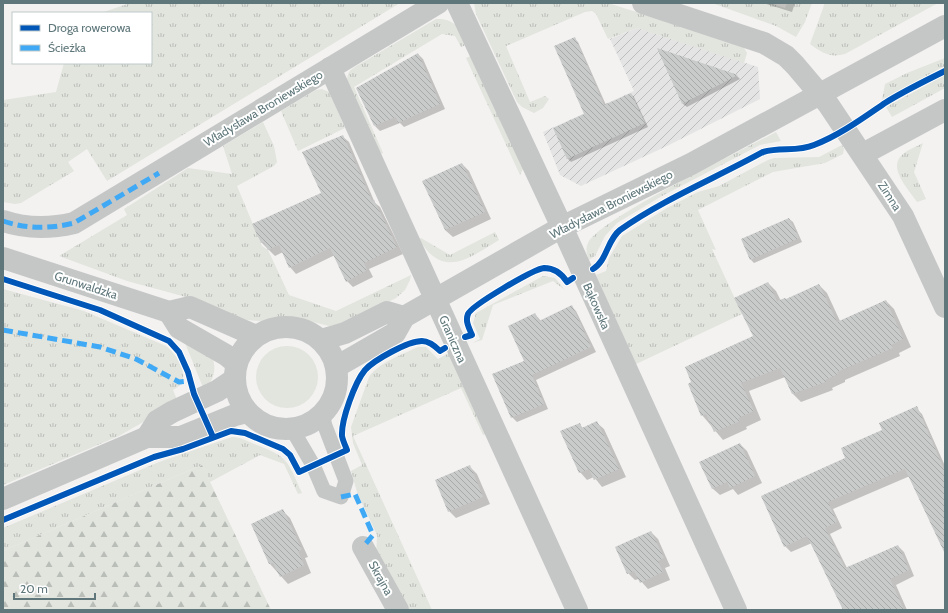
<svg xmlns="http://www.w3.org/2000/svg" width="948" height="613" font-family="Cabin,sans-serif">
<defs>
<pattern id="industrial-furrows" width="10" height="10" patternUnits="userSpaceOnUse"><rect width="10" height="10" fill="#e3e4e3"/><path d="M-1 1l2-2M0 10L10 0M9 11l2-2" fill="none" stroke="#bbbebd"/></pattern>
<pattern id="grass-tufts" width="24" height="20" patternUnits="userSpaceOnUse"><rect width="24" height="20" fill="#e2e4de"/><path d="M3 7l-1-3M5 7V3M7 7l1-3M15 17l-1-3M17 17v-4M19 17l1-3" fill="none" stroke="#babeb9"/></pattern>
<pattern id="forest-firs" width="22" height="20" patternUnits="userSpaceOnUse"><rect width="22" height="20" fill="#e2e4de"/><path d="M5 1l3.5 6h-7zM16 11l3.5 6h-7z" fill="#babeb9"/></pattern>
<pattern id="building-back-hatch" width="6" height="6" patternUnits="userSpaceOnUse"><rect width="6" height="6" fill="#c9cbca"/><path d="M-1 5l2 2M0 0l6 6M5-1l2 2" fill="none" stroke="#a6aaa9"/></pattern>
</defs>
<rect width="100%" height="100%" fill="#f3f2f1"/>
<!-- industrial -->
<polygon fill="url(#industrial-furrows)" points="637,28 758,67 760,99 669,145 581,186 560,175 543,132 634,91 610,39"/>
<!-- grass -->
<g fill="url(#grass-tufts)">
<polygon points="130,3 400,3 107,181 87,149 68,162 74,171 21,203 15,204 3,202 3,100 56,92 64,63 151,63 151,13 101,13"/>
<polygon points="474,3 608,3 743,46 747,53 744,63 637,28 608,39 596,14 592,11 585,12 506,46 530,102 545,96 549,99 543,108 534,113 522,107 517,102 476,14"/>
<polygon points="712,3 770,3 785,8 787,3 812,3 805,22 796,37 776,26"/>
<path d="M 825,3 L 938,3 L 845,54 C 830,58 822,53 810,44 Z"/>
<path d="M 436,19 C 455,18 460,29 468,44 L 461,47 L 455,36 L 442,34 L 354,87 L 383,153 L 379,155 L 347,82 C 347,71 351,69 360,64 Z"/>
<polygon points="473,55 524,167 520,175 466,58"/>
<polygon points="945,58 945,66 882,100 885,84 907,73"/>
<polygon points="945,75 945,88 892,117 886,107"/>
<polygon points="322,89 329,92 345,128 298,151 281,111 316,90"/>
<polygon points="263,122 274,146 277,162 274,166 237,186 262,246 268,250 289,295 336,311 411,275 410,280 405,290 396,298 347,323 329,326 293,317 259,321 247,320 186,297 127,281 59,256 127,215 124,209 188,168 232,174 223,146"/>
<path d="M 776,132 L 781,141 L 760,145 L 662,196 L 617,223 L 605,236 L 595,256 L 589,260 C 587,255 585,249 588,243 C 599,219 745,149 776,132 Z"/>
<path d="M 923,143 L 914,172 L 926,199 L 917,202 C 910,191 888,169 901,156 C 906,150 916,147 923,143 Z"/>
<polygon points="842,145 844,149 843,154 825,163 773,172 698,210 716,250 712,249 742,314 634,365 596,275 606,271 609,258 622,236 667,208 698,192 719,186 768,160 774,158 819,157"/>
<path d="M 495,232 L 499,240 C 469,258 443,280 419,239 L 421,238 L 450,255 Z"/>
<polygon points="543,276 555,278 565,290 553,281 493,305 482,340 472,343 480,339 473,323 476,313"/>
<path d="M 3,289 L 84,311 L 166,346 C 176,354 187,370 182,384 L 173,390 L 178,402 L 119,436 L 3,485 Z"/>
<path d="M 183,338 L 212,356 C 217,370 214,380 204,390 Z"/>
<path d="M 418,347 L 426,347 L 438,359 L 449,353 L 486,434 L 483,435 L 461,388 L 353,436 L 432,610 L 406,610 L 376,559 L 377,535 L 357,492 L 351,471 L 362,465 L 353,443 L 351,427 L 369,377 C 378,363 403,354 418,347 Z"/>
<path d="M 232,437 C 241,437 247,441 254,444 C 289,457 287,460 302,493 L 298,494 L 284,464 L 260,455 L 210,482 L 202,465 L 3,551 L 3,528 L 159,462 Z"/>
</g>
<!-- forest -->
<polygon fill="url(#forest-firs)" points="202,465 271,610 3,610 3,551"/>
<!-- green -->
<circle fill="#e2e4de" cx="287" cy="377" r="31"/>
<!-- shadow -->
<g fill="#0003">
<polygon points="763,3 795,3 792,12"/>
<polygon points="575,39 578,42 606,105 631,94 634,97 648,127 571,162 567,158 585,115"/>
<polygon points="658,50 737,76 740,79 687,107 683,104"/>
<polygon points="418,54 423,59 445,109 404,127 400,123 380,131 375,126"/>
<polygon points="342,136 349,142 375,203 380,207 403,254 369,269 373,277 353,287 347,281 335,255 296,274 290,267 283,252 275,256 262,243 254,224 322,194"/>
<polygon points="462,164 469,171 491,219 453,237 445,230"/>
<polygon points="789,219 793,222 802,242 754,263 751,260"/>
<polygon points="768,283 776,291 781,301 787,300 819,285 827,293 840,321 886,301 894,309 911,347 899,353 900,356 845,380 845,382 832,388 833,390 801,402 793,394 785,377 749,391 761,420 746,427 747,429 723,440 702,415 754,337"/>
<polygon points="571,306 576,311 596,352 536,380 548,409 517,422 512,417 535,314 541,321"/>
<polygon points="916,408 922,414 945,466 945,545 910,476 833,509 842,528 830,534 847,568 898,546 904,552 914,576 896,585 907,610 853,610 812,543 791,552 785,546 762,497 847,458"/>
<polygon points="596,422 604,429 626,477 602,487 594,477 587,480 580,472 579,424 583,428"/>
<polygon points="740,444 747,451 762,483 738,495 733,489 720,495 712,488"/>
<polygon points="470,467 477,474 490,504 456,518 449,511"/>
<polygon points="283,511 290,518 308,557 305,558 311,573 288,584 270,564 252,525"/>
<polygon points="651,532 658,539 670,566 665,568 670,580 648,589 639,579 635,580 628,573"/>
</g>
<!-- building -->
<g fill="url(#building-back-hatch)">
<polygon points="575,37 604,105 631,93 645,123 567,159 553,128 584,114 554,46"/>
<polygon points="657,48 738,75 682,104"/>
<polygon points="418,53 440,104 398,123 396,117 374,126 356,88"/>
<polygon points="343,135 372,201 374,200 397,247 364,263 367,270 346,282 330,248 289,268 279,245 268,250 264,242 261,243 252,224 321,193 302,152"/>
<polygon points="462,163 485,212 445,230 422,181"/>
<polygon points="789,218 799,238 750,260 741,239"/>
<polygon points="768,282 777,301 785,298 786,299 819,284 837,322 886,300 903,339 891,345 893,348 837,372 838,374 825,380 826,382 792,394 780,368 741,383 754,411 738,418 740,421 714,432 706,414 701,416 688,384 691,382 685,367 753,336 734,298"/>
<polygon points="572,305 591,347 532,375 544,404 511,418 492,374 524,361 508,326 535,313 539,321"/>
<polygon points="917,406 945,472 945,554 905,469 828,502 837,522 825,528 845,568 898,545 909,570 890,579 904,610 843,610 807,536 784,547 761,496 845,458 841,448 882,430 879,423"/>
<polygon points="597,421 619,469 594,480 589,469 579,473 560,431 580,423 582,428"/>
<polygon points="740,443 755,476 730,488 727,482 712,489 699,462"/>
<polygon points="470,465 483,497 448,512 435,480"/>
<polygon points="283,509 302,550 298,551 304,565 280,577 273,563 269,564 251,524"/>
<polygon points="651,531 664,558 658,561 663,572 640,583 634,571 627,574 615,547"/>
</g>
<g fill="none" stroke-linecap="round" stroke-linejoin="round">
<!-- service -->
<polyline stroke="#c5c7c7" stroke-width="15" points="292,429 313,465 324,491 341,497 346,481 325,426 322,414"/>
<!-- minor -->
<g stroke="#c5c7c7" stroke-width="22">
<polyline points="457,3 562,227 736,610"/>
<polyline points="643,3 764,43 786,56 795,65 828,104 903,216 945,307"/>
<polyline points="330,68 577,610"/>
<polyline points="863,154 945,110"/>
<path d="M 3,221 C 27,229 49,229 74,223 L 438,3"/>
<polyline points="363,547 398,610"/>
</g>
<!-- tertiary -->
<g stroke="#c5c7c7" stroke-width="22">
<polyline points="3,258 169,312 190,307 256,336"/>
<polyline points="169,312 179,328 226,355 236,363"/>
<circle cx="286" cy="378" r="51"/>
<polyline points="321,340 345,333 387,312 404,317"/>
<polyline points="336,367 395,333 404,317 562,227 691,164 945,26"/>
<polyline points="147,437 157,421 172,412 217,391 235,379"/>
<polyline points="3,499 147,437 181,437 235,415 247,412"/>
</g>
<!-- quiet -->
<g stroke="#3fa9f5" stroke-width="5" stroke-dasharray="10 5" stroke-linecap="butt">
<path d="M 3,221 C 27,229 49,229 74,223 L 159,173"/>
<polyline points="3,330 100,347 136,359 179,382 189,381"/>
<polyline points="341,497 355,494 373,535 363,547"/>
</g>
<defs>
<g id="cycleway">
<path d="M 593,269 C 607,261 607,240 620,230 C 664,199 716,178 763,152 C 780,147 798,152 814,145 C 840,135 863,118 885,103 C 904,91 925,81 945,71"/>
<polyline points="3,279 100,310 169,341 179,352 188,372 194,394 213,437"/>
<path d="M 465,337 L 472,335 C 469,328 465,321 468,314 C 472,305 534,269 544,268 C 554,268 562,274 567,282 L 573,278"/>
<path d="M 3,520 L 154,457 L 183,449 L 231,431 L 245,433 L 283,449 L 290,455 L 299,472 L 347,450 C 345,445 343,441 342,436 C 341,420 355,382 365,370 C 374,360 408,341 422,341 C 429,341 435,346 440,351 L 445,348"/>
</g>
</defs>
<!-- cycleway casing -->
<use href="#cycleway" stroke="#fff" stroke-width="8"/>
<!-- cycleway -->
<use href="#cycleway" stroke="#0057b8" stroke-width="6"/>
</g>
<g text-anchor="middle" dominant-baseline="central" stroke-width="4" stroke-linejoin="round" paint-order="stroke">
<!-- street labels -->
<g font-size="12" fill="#5f777b" stroke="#fff">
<text transform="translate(263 108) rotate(-31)">Władysława Broniewskiego</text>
<text transform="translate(890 196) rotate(57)">Zimna</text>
<text transform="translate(611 204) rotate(-27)">Władysława Broniewskiego</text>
<text transform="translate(86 285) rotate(18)">Grunwaldzka</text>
<text transform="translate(597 306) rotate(66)">Bąkowska</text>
<text transform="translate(453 339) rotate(66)">Graniczna</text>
<text transform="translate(381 578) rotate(61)">Skrajna</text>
</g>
</g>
<!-- border -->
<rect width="948" height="613" fill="none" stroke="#5f777b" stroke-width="8"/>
<!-- legend -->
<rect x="12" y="12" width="140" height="52" fill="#ffffff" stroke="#bfc9ca"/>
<rect x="20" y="25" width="20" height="6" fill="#0057b8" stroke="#bfc9ca"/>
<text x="48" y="32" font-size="12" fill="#5f777b">Droga rowerowa</text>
<rect x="20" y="45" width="20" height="6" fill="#3fa9f5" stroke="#bfc9ca"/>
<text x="48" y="52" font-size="12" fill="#5f777b">Ścieżka</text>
<!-- scale -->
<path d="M14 593v6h81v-6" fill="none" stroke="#5f777b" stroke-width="2"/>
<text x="20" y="593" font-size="12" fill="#5f777b" stroke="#ffffff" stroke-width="3" paint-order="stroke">20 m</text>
</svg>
